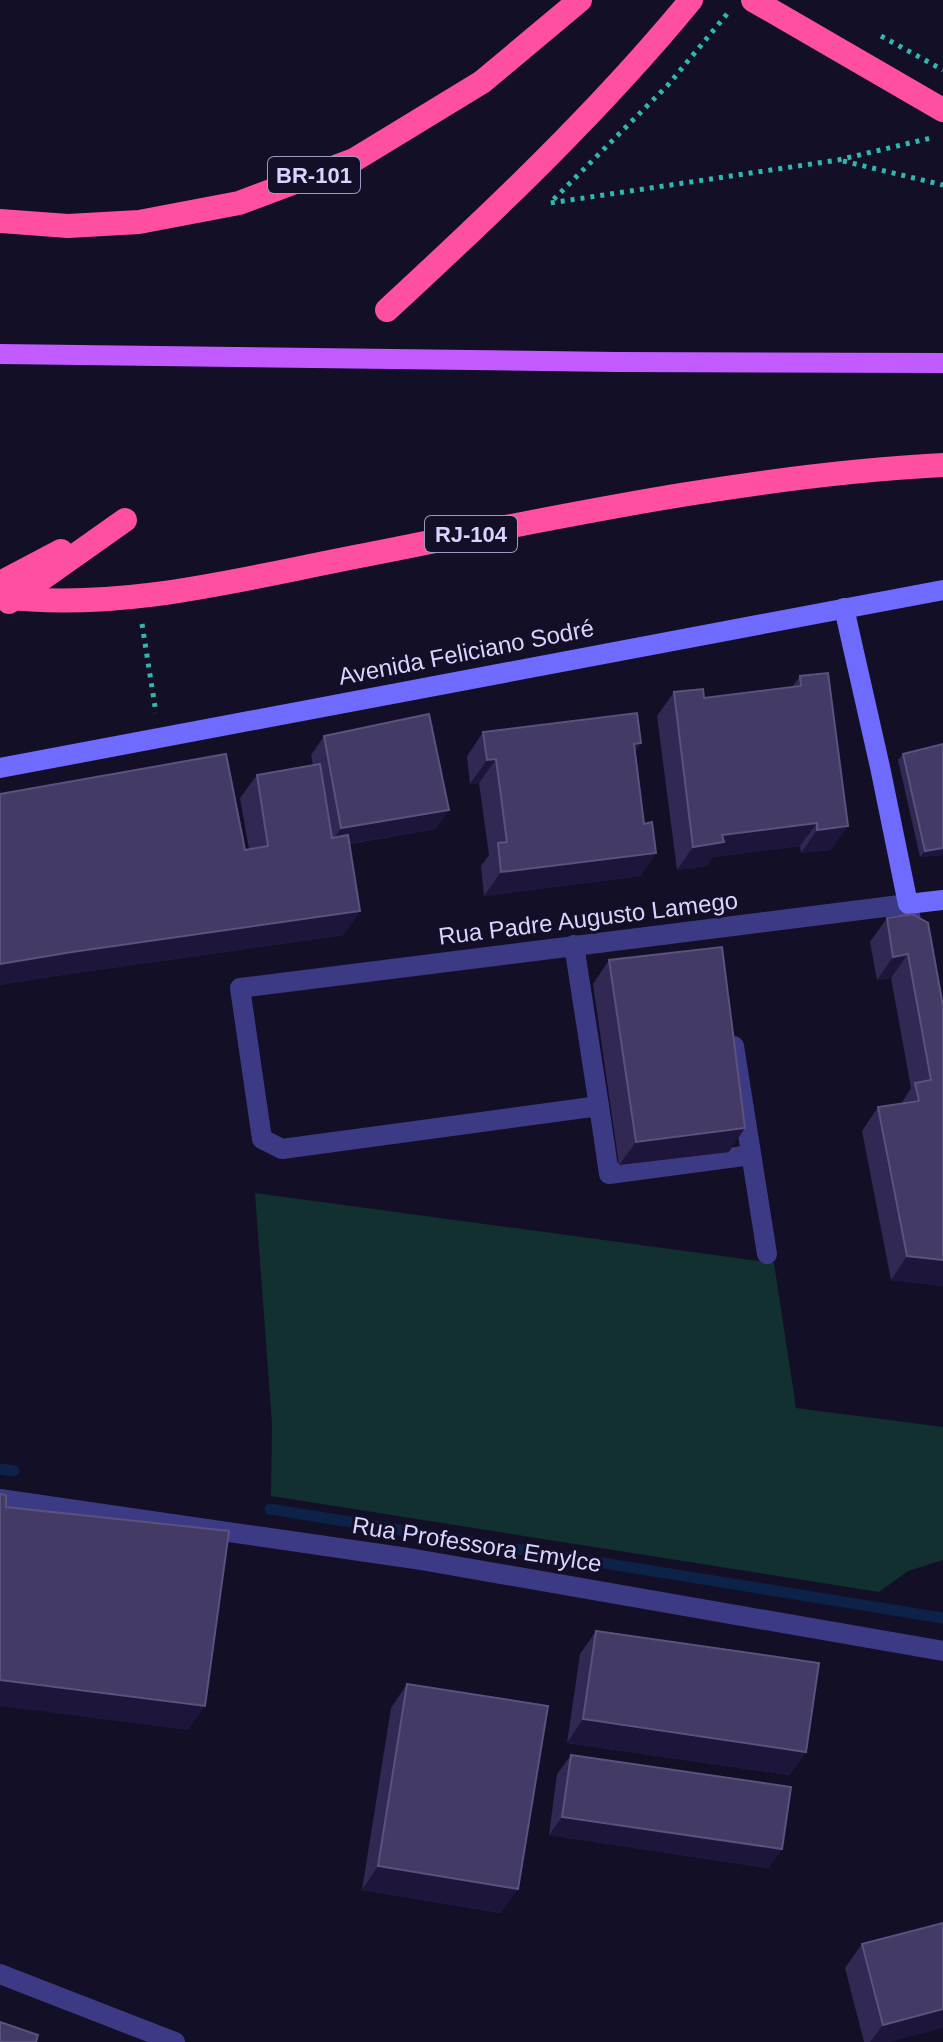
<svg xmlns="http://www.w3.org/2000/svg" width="943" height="2042" font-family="Helvetica,sans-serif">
<rect width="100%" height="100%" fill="#130f26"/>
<!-- green -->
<polygon fill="#12302f" points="255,1193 774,1263 796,1408 943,1427 943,1560 908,1571 879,1592 271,1496 272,1424"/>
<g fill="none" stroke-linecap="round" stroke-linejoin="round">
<!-- stream -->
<g stroke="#0c2248" stroke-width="11">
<polyline points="0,1469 14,1471"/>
<polyline points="270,1509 943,1618"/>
</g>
<!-- path -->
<g stroke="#2fb8b0" stroke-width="5" stroke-dasharray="4 6" stroke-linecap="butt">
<polyline points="727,14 668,85 550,203 838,160 931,138"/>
<polyline points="881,36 943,70"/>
<polyline points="843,161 943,185"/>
<polyline points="142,624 156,713"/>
</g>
<!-- street -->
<g stroke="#3d3a85" stroke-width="20">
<polyline points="574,945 599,1106 282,1149 262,1139 240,988 908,904 911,921"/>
<polyline points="734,1046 767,1254"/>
<polyline points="599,1106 609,1174 751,1155"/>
<polyline points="0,1499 415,1559 943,1651"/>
<polyline points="0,1974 175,2042"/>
</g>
<!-- secondary -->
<g stroke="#6f6bff" stroke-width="20">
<polyline points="844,608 880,767 908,904 943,900"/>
<polyline points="0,768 943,590"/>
</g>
<!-- primary -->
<polyline stroke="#c25bff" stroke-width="20" points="0,354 616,362 943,363"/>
<!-- highway -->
<g stroke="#ff4fa3" stroke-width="24">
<polyline points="753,0 943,110"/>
<polyline points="0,221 68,226 139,222 239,203 354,160 482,82 580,0"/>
<path d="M 387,310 C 493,212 599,112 691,0"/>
<polyline points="0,583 61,551"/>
<path d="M 0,597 C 125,612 248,577 370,554 C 557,517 752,475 943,465"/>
<polyline points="9,602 125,520"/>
</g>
</g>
<!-- wall -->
<g fill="#312854">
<polygon points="800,676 831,850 801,853 800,846 713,857 707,866 677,870 657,716 674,692 704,698 792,687"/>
<polygon points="483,732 641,743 635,752 644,824 656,853 640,876 484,896 481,866 489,855 479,783 470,784 467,756"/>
<polygon points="324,736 436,829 349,844 360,911 343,935 55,976 0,985 0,794 245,850 249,849 240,798 257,775 313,765 311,755"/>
<polygon points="943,744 943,855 920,857 898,760 903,754"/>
<polygon points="887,918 943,1006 943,1286 891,1280 862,1131 878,1107 901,1104 911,1088 891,978 877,980 870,942"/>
<polygon points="609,960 729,1152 619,1165 593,984"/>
<polygon points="596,1631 806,1752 789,1775 567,1743 580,1654"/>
<polygon points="407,1684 501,1913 362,1890 391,1708"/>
<polygon points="571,1755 782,1849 768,1868 549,1835 557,1774"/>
<polygon points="862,1944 890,2042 864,2042 845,1968"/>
</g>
<!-- shaded-wall -->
<g fill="#1d163a">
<polygon points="641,743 625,766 634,744"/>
<polygon points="496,759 479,783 470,784 487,760"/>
<polygon points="449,810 436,829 328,847 341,828"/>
<polygon points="817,823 800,846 713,857 707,866 677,870 693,847 722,835"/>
<polygon points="848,826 831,850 801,853 817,830"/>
<polygon points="943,848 943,855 920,857 925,851"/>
<polygon points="656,853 640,876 484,896 501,872"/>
<polygon points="360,911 343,935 55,976 0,985 0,964 72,952"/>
<polygon points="908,954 891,978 877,980 893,957"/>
<polygon points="745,1128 729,1152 619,1165 636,1142"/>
<polygon points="907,1256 943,1260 943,1286 891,1280"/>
<polygon points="0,1680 205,1706 188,1730 0,1706"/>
<polygon points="583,1719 806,1752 789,1775 567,1743"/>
<polygon points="562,1817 782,1849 768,1868 549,1835"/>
<polygon points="378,1866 518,1889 501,1913 362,1890"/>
<polygon points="943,2009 943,2028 890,2042 870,2042 883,2025"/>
</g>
<!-- building -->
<g fill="#433a66" stroke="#5a527e" stroke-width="2">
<polygon points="828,673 848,826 817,830 817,823 722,835 724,842 693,847 674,692 703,689 704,698 801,686 800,676"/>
<polygon points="637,713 641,743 634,744 644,824 652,822 656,853 501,872 498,843 507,842 496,759 487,760 483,732"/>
<polygon points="429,714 449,810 341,828 324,736"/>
<polygon points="943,744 943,848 925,851 903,754"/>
<polygon points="226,754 245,850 268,846 257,775 320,764 332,838 348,835 360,911 72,952 0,964 0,794"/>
<polygon points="912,914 928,923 943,1006 943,1260 907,1256 878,1107 919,1101 915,1083 931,1080 908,954 893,957 887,918"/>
<polygon points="722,947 745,1128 636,1142 609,960"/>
<polygon points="0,1494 6,1495 6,1507 229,1531 205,1706 0,1680"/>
<polygon points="596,1631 819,1663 806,1752 583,1719"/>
<polygon points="407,1684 548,1706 518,1889 378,1866"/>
<polygon points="571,1755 791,1787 782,1849 562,1817"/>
<polygon points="943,1923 943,2009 883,2025 862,1944"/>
<polygon points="0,2022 38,2035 36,2042 0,2042"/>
</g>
<g text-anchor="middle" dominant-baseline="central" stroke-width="6" stroke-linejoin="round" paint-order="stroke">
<!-- shield labels -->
<g fill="#130f26" stroke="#9e99be" stroke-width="2">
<rect x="268" y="157" width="92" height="36" rx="6"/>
<rect x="425" y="516" width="92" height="36" rx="6"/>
</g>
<g font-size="22" font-weight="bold" fill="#d9d4ff">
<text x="314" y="175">BR-101</text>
<text x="471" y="534">RJ-104</text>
</g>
<!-- street labels -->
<g font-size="24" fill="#d9d4ff" stroke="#130f26">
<text transform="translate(466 652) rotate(-11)">Avenida Feliciano Sodré</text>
<text transform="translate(588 918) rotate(-7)">Rua Padre Augusto Lamego</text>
<text transform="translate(477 1544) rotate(9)">Rua Professora Emylce</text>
</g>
</g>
</svg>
